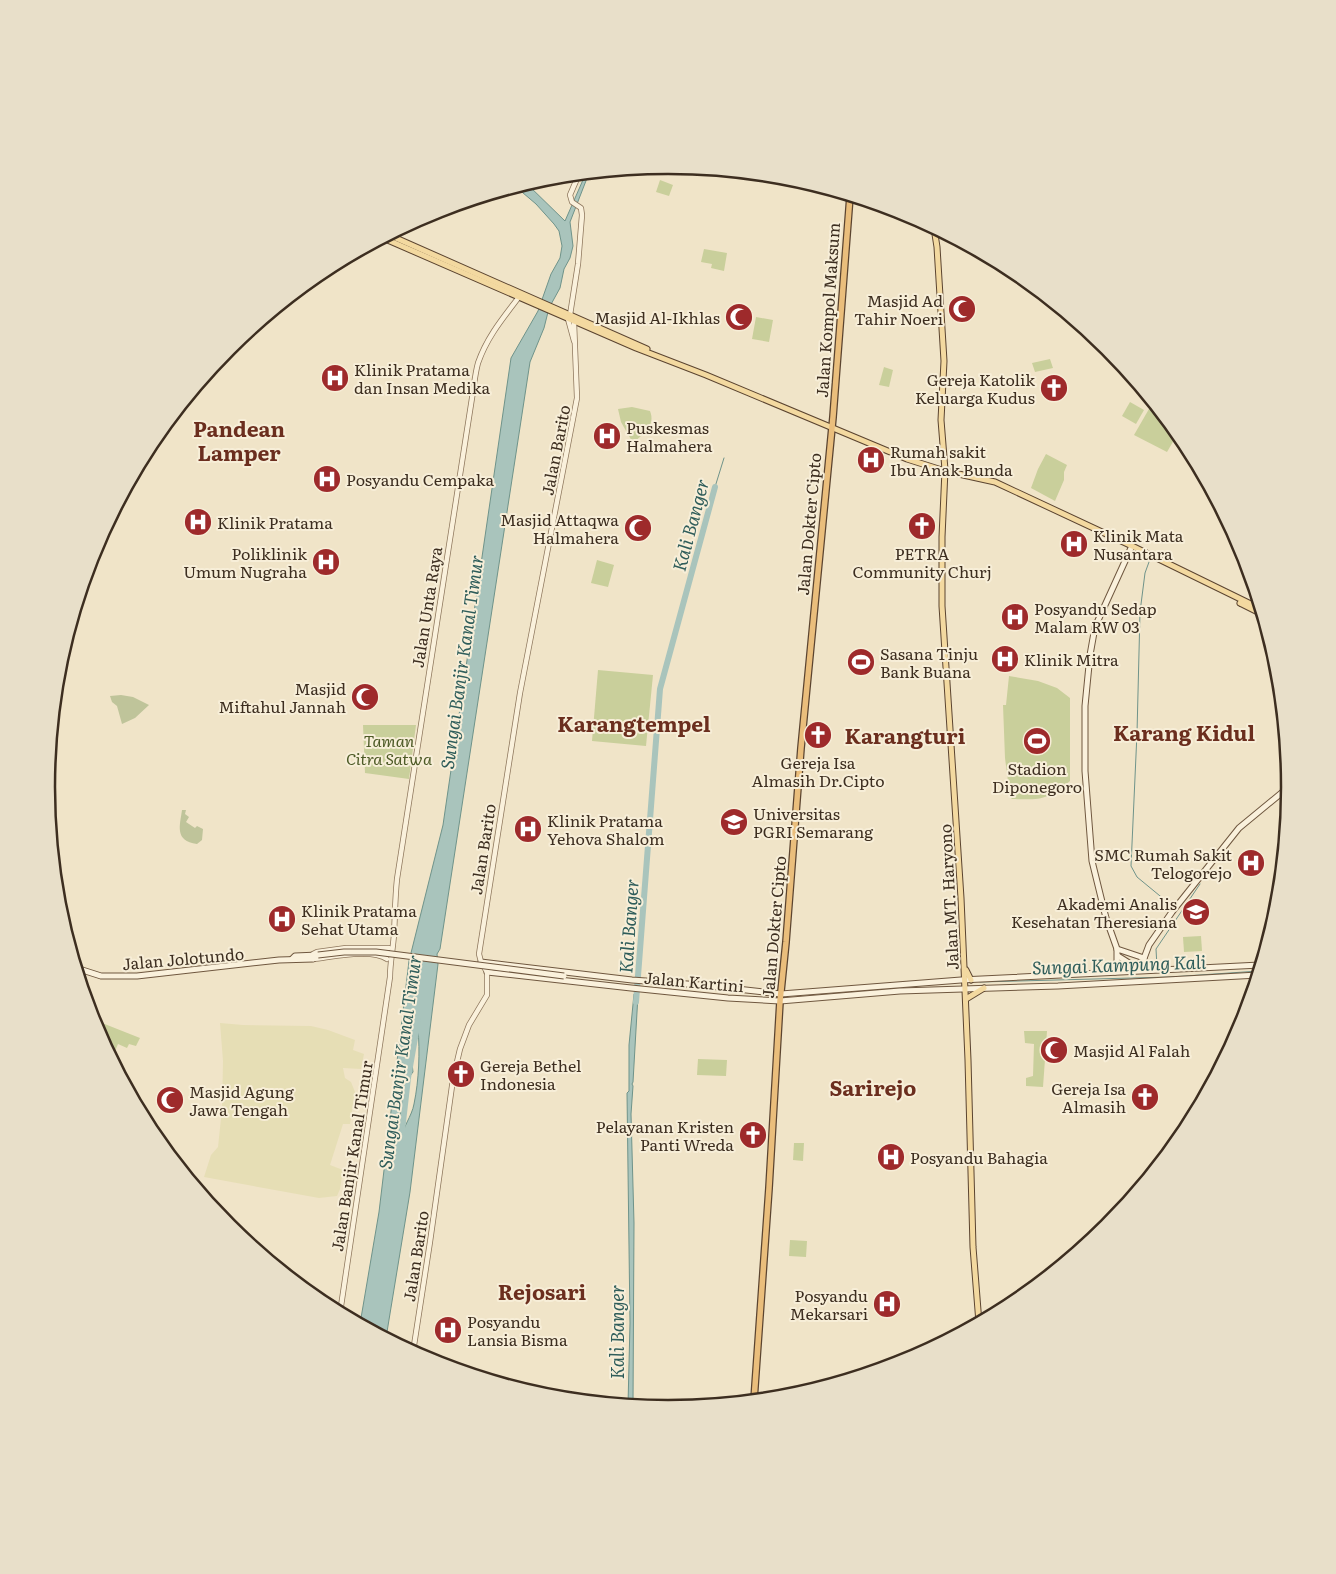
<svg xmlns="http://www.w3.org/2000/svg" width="1336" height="1574" font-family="Literata,serif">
<rect width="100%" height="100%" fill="#f0e4c8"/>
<!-- farmland -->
<polygon fill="#e6deb5" points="220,1023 243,1025 311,1026 328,1030 355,1040 353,1050 364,1054 361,1069 343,1068 345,1078 351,1082 355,1092 350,1124 343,1124 330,1165 343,1170 340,1189 337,1196 319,1198 204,1177 211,1155 218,1147 222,1109 223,1061"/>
<!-- green -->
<g fill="#c9cf9b">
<polygon points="660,180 673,185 669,196 656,192"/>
<polygon points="704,249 727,253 724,271 711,268 712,264 701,262"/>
<polygon points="756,317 773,320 769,342 752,339"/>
<polygon points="1050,359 1053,368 1035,372 1032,363"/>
<polygon points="884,367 893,370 889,387 879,385"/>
<polygon points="1130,402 1144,410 1136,424 1122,416"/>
<polygon points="1153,402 1178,433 1167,452 1134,435"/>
<path d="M 632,407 L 650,411 C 656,426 643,434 633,443 L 621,422 L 618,409 Z"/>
<polygon points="1046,454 1067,465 1064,472 1064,480 1055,501 1031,488 1038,469"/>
<polygon points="597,560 614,565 608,587 591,583"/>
<polygon points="598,670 653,675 646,746 592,741"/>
<path d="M 1009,676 L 1038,681 L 1057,688 L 1070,698 L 1070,781 C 1048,800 1041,800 1012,799 L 1010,797 L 1005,758 L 1003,705 L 1006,705 Z"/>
<polygon points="363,725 416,725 409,779 365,773"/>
<polygon points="1201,936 1202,951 1184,952 1183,937"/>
<polygon points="92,1019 140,1038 136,1046 129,1044 127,1048 118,1044 113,1056 109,1054"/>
<polygon points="1024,1031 1047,1031 1043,1087 1026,1086 1026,1078 1033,1076 1034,1044 1025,1043"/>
<polygon points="698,1059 727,1060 726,1076 697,1075"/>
<polygon points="794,1143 804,1143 803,1161 793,1160"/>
<polygon points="790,1240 807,1241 806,1257 789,1256"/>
</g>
<!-- cemetery -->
<g fill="#bfc49a">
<polygon points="121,695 133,697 149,705 135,718 122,724 117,706 112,702 110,696"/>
<path d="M 182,810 L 186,810 L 185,814 L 189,817 L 186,822 L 195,828 L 197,826 L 203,829 L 202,840 L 197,844 C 174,841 180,825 182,810 Z"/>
</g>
<!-- water -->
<g fill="#a9c4bc" stroke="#6f938a" fill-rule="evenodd">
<path d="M 586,173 L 589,173 L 570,222 L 573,246 L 570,258 L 564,269 L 560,288 L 549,308 L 544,328 L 530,362 L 440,949 L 437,954 L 438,964 L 410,1192 L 386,1338 L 360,1324 L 379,1212 L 409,961 L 443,825 L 511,358 L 538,311 L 551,274 L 560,258 L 562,246 L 559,231 L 554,224 L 536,204 L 516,187 L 526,183 L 565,221 ZM 418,1028 C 420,1052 419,1080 414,1104 C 412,1116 402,1128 401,1140 L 399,1139 L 400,1117 L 403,1100 L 401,1098 L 403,1085 L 413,1072 L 411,1055 L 415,1046 L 415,1031 Z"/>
<polygon points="634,994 638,995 633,1082 632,1084 633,1086 631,1114 634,1223 633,1405 628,1405 630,1323 627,1093 629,1091 629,1045"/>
</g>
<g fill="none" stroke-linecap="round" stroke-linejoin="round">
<!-- stream -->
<g stroke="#6f938a" stroke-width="1">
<polyline points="715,487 724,458"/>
<polyline points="1149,562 1145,573 1140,612 1137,733 1131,866 1137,877 1171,905"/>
<polyline points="1157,967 1156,949 1200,884"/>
<polyline points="980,982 1170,977 1259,971"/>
</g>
<!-- river -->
<g stroke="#a9c4bc" stroke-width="6">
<polyline points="636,1002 660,689 715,487"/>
<polyline points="401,1140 408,1078 418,1021"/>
</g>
<defs>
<g id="tertiary">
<polyline points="570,315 578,264 582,215 581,208 572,202 570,195 579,174"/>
<polyline points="568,319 574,341"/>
<polyline points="313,954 317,952 346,948 389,948"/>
<path d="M 313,959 C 332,957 372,948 387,959"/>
<path d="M 340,1313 L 390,977 C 390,963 393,949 394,934 C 395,916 395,898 397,879 L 472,398 C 474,386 475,374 478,363 C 487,337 503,318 519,297"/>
<polyline points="413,1352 430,1242 453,1079 460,1049 469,1025 487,995 487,972 481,962 479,954 520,693 577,398 574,322"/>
</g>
<g id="secondary">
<polyline points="1117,949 1144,958"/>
<polyline points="1118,956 1134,966 1143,961"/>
<polyline points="292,959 295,956 318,955"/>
<polyline points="481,962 632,980 701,985 781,994 961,980 1260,965"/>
<polyline points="76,968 101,976 137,976 279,960 313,959 318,955"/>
<polyline points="1151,970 1143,961 1149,945 1172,912 1239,828 1290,786"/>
<polyline points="487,972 631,988 728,998 780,1001 900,991 1058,986 1258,975"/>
<polyline points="1115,972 1117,967 1117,949 1106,918 1092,861 1085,771 1085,706 1090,655 1095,627 1131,548"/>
</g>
<g id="primary">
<polyline points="934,228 937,247 944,361 941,420 945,470 942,537 942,606 961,898 968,1060 973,1247 979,1323"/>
<polyline points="389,235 647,349"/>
<polyline points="383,238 636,348 706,375 907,459 945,471 995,482 1132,546 1261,609"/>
<polyline points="1240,603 1262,614"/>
<polyline points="966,970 971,980"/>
<polyline points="966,999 984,988"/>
</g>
<polyline id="trunk" points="754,1400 769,1188 780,1001 786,942 801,748 833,417 850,196"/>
</defs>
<!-- tertiary casing -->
<use href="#tertiary" stroke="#8d765c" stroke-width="6"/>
<!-- secondary casing -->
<use href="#secondary" stroke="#6f573f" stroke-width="7"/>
<!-- primary casing -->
<use href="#primary" stroke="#5b4430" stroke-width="7"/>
<!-- trunk casing -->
<use href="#trunk" stroke="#5b4430" stroke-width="8"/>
<!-- tertiary -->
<use href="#tertiary" stroke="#faf1dc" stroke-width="4.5"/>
<!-- secondary -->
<use href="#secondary" stroke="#faf1dc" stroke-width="5"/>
<!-- primary -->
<use href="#primary" stroke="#f3d9a0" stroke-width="5"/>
<!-- trunk -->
<use href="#trunk" stroke="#eabe7c" stroke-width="5.5"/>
<defs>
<polyline id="secondary-bridge" points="318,955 344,952 376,952 564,976"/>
</defs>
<!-- secondary-bridge casing -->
<use href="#secondary-bridge" stroke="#6f573f" stroke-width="7" stroke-linecap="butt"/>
<!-- secondary-bridge -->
<use href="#secondary-bridge" stroke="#faf1dc" stroke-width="5"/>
</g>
<!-- icons -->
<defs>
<symbol id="mosque-disc" viewBox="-11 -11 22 22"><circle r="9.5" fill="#9e2a2b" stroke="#f7eed8"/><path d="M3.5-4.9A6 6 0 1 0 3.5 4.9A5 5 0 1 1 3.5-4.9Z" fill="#fff"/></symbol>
<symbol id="hospital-disc" viewBox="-11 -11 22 22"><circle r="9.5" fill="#9e2a2b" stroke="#f7eed8"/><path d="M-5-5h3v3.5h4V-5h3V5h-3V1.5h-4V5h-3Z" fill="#fff"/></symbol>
<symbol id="church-disc" viewBox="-11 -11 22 22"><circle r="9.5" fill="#9e2a2b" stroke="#f7eed8"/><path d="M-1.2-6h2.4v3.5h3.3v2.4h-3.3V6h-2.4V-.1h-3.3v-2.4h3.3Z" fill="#fff"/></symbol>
<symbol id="stadium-disc" viewBox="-11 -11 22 22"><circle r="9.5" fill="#9e2a2b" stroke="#f7eed8"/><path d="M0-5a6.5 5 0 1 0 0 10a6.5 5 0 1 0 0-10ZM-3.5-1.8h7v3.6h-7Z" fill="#fff"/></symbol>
<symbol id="university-disc" viewBox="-11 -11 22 22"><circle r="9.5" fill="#9e2a2b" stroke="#f7eed8"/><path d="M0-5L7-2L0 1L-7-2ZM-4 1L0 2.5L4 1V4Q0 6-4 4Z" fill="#fff"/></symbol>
</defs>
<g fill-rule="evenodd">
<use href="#mosque-disc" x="946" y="293" width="32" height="32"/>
<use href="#mosque-disc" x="723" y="301" width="32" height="32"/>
<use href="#hospital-disc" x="319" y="362" width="32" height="32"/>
<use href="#church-disc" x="1038" y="372" width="32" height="32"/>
<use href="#hospital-disc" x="591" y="420" width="32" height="32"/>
<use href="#hospital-disc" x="855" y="444" width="32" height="32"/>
<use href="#hospital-disc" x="311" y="463" width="32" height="32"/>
<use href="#hospital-disc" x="182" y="506" width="32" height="32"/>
<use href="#church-disc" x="906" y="510" width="32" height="32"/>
<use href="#mosque-disc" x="622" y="512" width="32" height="32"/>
<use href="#hospital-disc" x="1058" y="528" width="32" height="32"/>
<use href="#hospital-disc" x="310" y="546" width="32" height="32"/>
<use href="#hospital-disc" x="999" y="601" width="32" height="32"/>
<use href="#hospital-disc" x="989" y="643" width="32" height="32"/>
<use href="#stadium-disc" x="845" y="646" width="32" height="32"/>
<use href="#mosque-disc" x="349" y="681" width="32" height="32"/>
<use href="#church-disc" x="802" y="719" width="32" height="32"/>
<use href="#stadium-disc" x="1021" y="725" width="32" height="32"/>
<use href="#university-disc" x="718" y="806" width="32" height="32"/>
<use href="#hospital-disc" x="512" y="813" width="32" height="32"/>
<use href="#hospital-disc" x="1235" y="847" width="32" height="32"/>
<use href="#university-disc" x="1180" y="896" width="32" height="32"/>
<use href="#hospital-disc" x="266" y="903" width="32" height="32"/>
<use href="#mosque-disc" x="1038" y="1034" width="32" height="32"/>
<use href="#church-disc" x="445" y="1058" width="32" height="32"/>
<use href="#church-disc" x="1129" y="1081" width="32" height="32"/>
<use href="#mosque-disc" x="154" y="1084" width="32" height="32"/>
<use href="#church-disc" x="737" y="1119" width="32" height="32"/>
<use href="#hospital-disc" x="875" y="1141" width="32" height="32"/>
<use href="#hospital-disc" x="871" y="1288" width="32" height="32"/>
<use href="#hospital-disc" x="432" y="1314" width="32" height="32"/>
</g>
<g text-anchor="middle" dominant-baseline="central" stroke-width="4" stroke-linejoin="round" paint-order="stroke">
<!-- poi labels -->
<g font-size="16" fill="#3d2e20" stroke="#f7eed8" text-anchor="start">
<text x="943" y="300" text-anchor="end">Masjid Ad<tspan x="943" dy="18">Tahir Noeri</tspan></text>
<text x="720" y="317" text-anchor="end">Masjid Al-Ikhlas</text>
<text x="354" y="369">Klinik Pratama<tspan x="354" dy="18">dan Insan Medika</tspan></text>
<text x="1035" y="379" text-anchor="end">Gereja Katolik<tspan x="1035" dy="18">Keluarga Kudus</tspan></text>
<text x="626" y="427">Puskesmas<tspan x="626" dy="18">Halmahera</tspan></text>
<text x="890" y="451">Rumah sakit<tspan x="890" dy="18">Ibu Anak Bunda</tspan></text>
<text x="346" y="479">Posyandu Cempaka</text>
<text x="619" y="519" text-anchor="end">Masjid Attaqwa<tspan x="619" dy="18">Halmahera</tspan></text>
<text x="217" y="522">Klinik Pratama</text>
<text x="1093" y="535">Klinik Mata<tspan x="1093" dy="18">Nusantara</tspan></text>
<text x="307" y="553" text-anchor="end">Poliklinik<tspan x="307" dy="18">Umum Nugraha</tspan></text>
<text x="922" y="553" text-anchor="middle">PETRA<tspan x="922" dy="18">Community Churj</tspan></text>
<text x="1034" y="608">Posyandu Sedap<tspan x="1034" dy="18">Malam RW 03</tspan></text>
<text x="880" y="653">Sasana Tinju<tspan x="880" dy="18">Bank Buana</tspan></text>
<text x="1024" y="659">Klinik Mitra</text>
<text x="346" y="688" text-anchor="end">Masjid<tspan x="346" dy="18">Miftahul Jannah</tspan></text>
<text x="818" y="762" text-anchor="middle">Gereja Isa<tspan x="818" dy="18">Almasih Dr.Cipto</tspan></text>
<text x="1037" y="768" text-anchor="middle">Stadion<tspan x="1037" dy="18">Diponegoro</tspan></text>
<text x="753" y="813">Universitas<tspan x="753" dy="18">PGRI Semarang</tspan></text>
<text x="547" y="820">Klinik Pratama<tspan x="547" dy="18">Yehova Shalom</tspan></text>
<text x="1232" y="854" text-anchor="end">SMC Rumah Sakit<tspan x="1232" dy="18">Telogorejo</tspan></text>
<text x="1177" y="903" text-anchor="end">Akademi Analis<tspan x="1177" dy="18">Kesehatan Theresiana</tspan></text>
<text x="301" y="910">Klinik Pratama<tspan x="301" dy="18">Sehat Utama</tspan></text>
<text x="1073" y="1050">Masjid Al Falah</text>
<text x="480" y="1065">Gereja Bethel<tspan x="480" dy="18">Indonesia</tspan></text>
<text x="1126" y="1088" text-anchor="end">Gereja Isa<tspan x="1126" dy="18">Almasih</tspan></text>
<text x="189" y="1091">Masjid Agung<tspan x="189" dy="18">Jawa Tengah</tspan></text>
<text x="734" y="1126" text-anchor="end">Pelayanan Kristen<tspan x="734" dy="18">Panti Wreda</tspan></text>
<text x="910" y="1157">Posyandu Bahagia</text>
<text x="868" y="1295" text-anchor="end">Posyandu<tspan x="868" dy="18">Mekarsari</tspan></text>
<text x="467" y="1321">Posyandu<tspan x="467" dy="18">Lansia Bisma</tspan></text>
</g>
<!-- street labels -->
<g font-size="16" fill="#3d2e20" stroke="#f7eed8">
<text transform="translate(827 310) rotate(-86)">Jalan Kompol Maksum</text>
<text transform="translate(555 450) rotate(-79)">Jalan Barito</text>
<text transform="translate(808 524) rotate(-85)">Jalan Dokter Cipto</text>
<text transform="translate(426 607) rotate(-81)">Jalan Unta Raya</text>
<text transform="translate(482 849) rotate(-81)">Jalan Barito</text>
<text transform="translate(948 897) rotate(-93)">Jalan MT. Haryono</text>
<text transform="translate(773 927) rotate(-85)">Jalan Dokter Cipto</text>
<text transform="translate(183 958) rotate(-5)">Jalan Jolotundo</text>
<text transform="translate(694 981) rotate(5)">Jalan Kartini</text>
<text transform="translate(351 1156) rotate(-81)">Jalan Banjir Kanal Timur</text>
<text transform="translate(415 1256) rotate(-81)">Jalan Barito</text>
</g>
<!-- park labels -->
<g font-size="16" font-style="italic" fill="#4d5a26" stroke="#f7eed8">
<text x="389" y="740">Taman<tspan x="389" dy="18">Citra Satwa</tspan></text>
</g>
<!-- water labels -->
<g font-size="18" font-style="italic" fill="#2f5d5a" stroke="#f7eed8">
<text transform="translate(690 525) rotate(-75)">Kali Banger</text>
<text transform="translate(461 662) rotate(-82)">Sungai Banjir Kanal Timur</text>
<text transform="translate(628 926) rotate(-86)">Kali Banger</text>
<text transform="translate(1119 964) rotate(-2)">Sungai Kampung Kali</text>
<text transform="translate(399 1062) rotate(-82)">Sungai Banjir Kanal Timur</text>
<text transform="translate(616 1332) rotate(-90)">Kali Banger</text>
</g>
<!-- district labels -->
<g font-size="21" font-weight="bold" fill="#6b2e1e" stroke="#f7eed8">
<text x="239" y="427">Pandean<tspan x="239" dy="24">Lamper</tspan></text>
<text x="634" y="722">Karangtempel</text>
<text x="1184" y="731">Karang Kidul</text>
<text x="905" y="734">Karangturi</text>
<text x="873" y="1086">Sarirejo</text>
<text x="542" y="1290">Rejosari</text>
</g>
</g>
<!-- crop -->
<path d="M0 0H1336V1574H0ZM55 787a613 613 0 1 1 1226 0a613 613 0 1 1-1226 0Z" fill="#e8dfc9" fill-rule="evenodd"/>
<path fill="none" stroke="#3d2e20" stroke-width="2.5" d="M55 787a613 613 0 1 1 1226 0a613 613 0 1 1-1226 0Z"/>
</svg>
